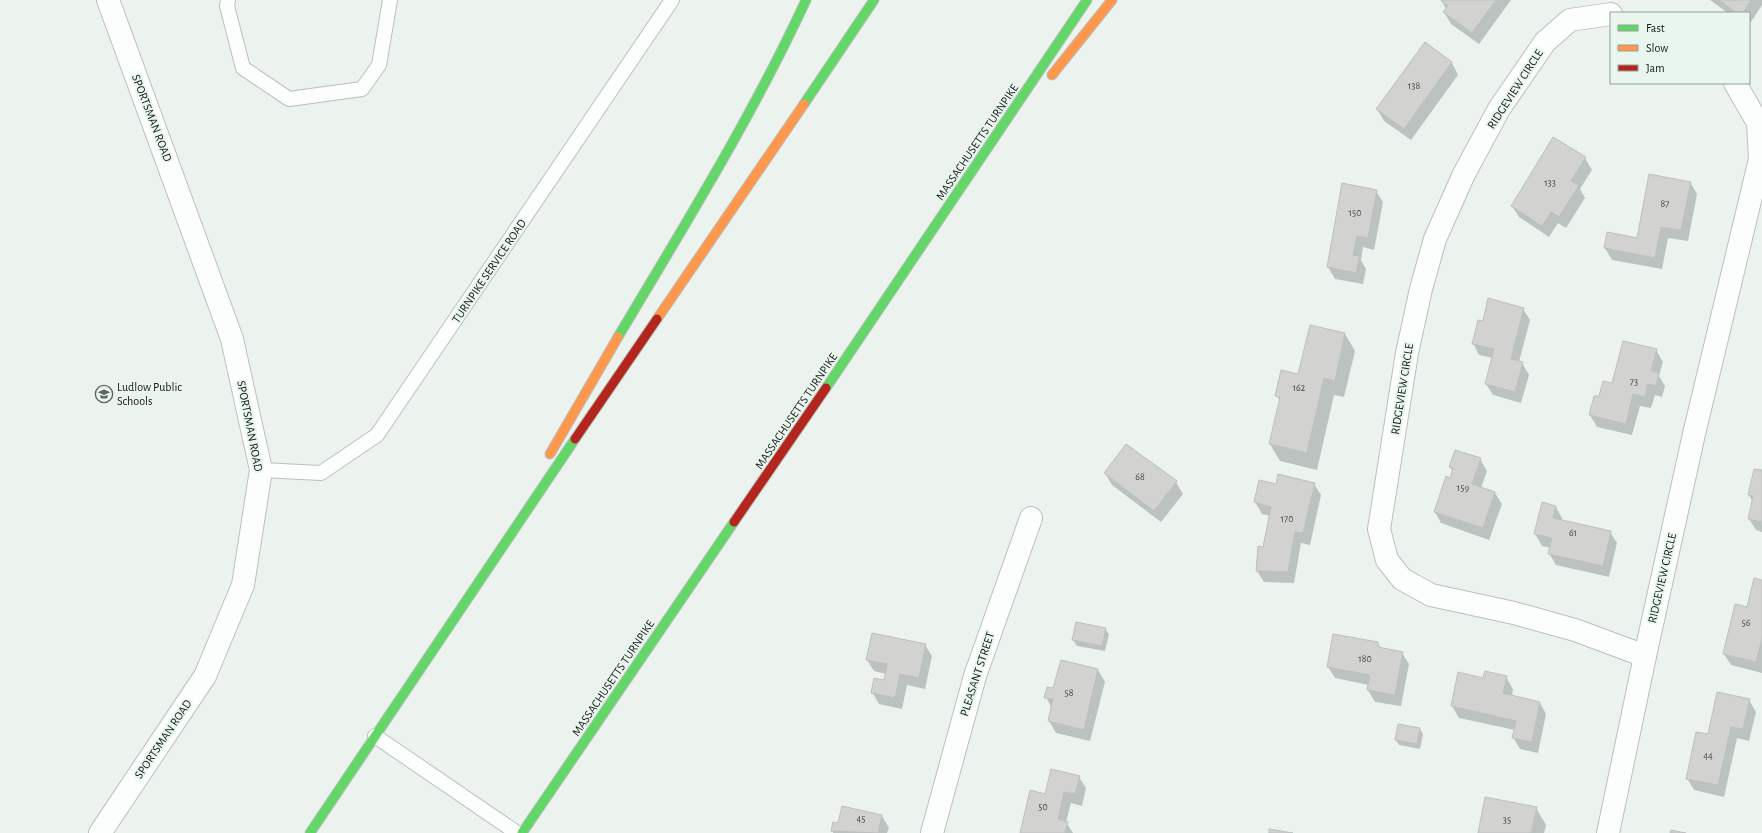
<svg xmlns="http://www.w3.org/2000/svg" width="1762" height="833" font-family="'Alegreya Sans',sans-serif">
<rect width="100%" height="100%" fill="#ecf3ef"/>
<!-- shadow -->
<g fill="#0003">
<polygon points="1443,0 1511,0 1479,44 1451,24 1444,12 1446,9 1442,1"/>
<polygon points="1710,0 1762,0 1762,5 1749,25 1749,13 1728,13"/>
<polygon points="1425,44 1452,63 1458,75 1411,140 1384,121 1377,109"/>
<polygon points="1585,158 1592,170 1580,189 1585,198 1566,228 1558,223 1549,237 1519,217 1512,206"/>
<polygon points="1690,182 1697,194 1688,241 1668,238 1662,269 1612,260 1605,248 1638,239"/>
<polygon points="1376,191 1383,202 1374,250 1363,247 1361,260 1366,269 1363,284 1335,279 1328,267"/>
<polygon points="1523,309 1530,320 1519,362 1522,363 1529,375 1521,403 1493,395 1486,384 1493,358 1479,355 1473,343"/>
<polygon points="1310,327 1345,334 1355,351 1344,397 1334,395 1317,470 1280,461 1270,444 1280,401 1276,395 1299,376"/>
<polygon points="1656,350 1663,362 1659,376 1665,386 1662,397 1655,395 1651,408 1640,406 1632,435 1597,427 1590,415 1600,398 1613,384"/>
<polygon points="1127,445 1176,482 1183,494 1161,522 1112,485 1105,473"/>
<polygon points="1480,459 1487,471 1481,488 1495,493 1502,504 1489,540 1441,523 1435,512 1453,472 1450,467"/>
<polygon points="1762,471 1762,532 1756,530 1749,519 1753,502 1749,495"/>
<polygon points="1314,484 1321,495 1310,545 1301,543 1294,583 1264,582 1257,571 1270,516 1262,514 1255,502"/>
<polygon points="1556,507 1562,518 1562,521 1610,532 1617,543 1609,577 1556,565 1549,553 1551,548 1542,546 1535,534"/>
<polygon points="1762,581 1762,673 1731,665 1724,654"/>
<polygon points="1077,623 1105,629 1109,634 1105,651 1077,646 1073,640"/>
<polygon points="1378,643 1381,649 1402,653 1409,664 1401,706 1375,702 1368,690 1369,685 1335,678 1328,667"/>
<polygon points="925,645 932,656 925,689 907,685 902,709 879,704 872,692 885,681 886,674 874,671 867,660"/>
<polygon points="1061,661 1098,670 1105,682 1090,741 1056,733 1049,721 1052,709 1046,697 1054,690"/>
<polygon points="1506,677 1513,689 1512,696 1540,703 1546,714 1538,753 1520,749 1513,737 1515,730 1459,718 1452,706"/>
<polygon points="1749,700 1756,712 1749,741 1737,738 1724,797 1694,790 1687,778 1709,735"/>
<polygon points="1420,729 1423,734 1420,749 1399,745 1396,740"/>
<polygon points="1079,777 1086,788 1082,806 1071,803 1066,822 1073,833 1021,833 1046,795"/>
<polygon points="843,807 882,816 889,828 887,833 833,833 834,824 839,825"/>
<polygon points="1536,808 1546,825 1544,833 1479,833"/>
</g>
<!-- building -->
<g fill="#d2d3d1" stroke="#bebfbe">
<polygon points="1442,0 1496,0 1472,33 1443,12 1448,6 1441,1"/>
<polygon points="1719,0 1751,0 1743,13 1737,13"/>
<polygon points="1425,42 1452,62 1404,129 1376,109"/>
<polygon points="1553,137 1586,157 1571,181 1579,185 1559,217 1551,212 1542,226 1511,206"/>
<polygon points="1649,174 1691,182 1681,230 1661,227 1655,258 1604,248 1607,232 1637,238"/>
<polygon points="1342,183 1377,190 1368,238 1357,236 1353,255 1360,256 1356,273 1327,267"/>
<polygon points="1488,298 1524,308 1511,359 1523,362 1515,392 1485,384 1494,349 1472,344 1478,320 1483,321"/>
<polygon points="1310,325 1345,333 1335,381 1324,378 1307,453 1269,444 1280,397 1275,396 1281,370 1298,374"/>
<polygon points="1623,341 1657,349 1651,371 1659,373 1656,386 1648,384 1645,397 1633,394 1626,424 1589,415 1594,396 1599,396 1603,381 1612,383"/>
<polygon points="1126,444 1177,481 1154,511 1104,473"/>
<polygon points="1455,450 1481,458 1472,484 1495,492 1483,528 1434,512 1446,476 1450,478 1453,468 1449,467"/>
<polygon points="1754,469 1762,470 1762,522 1748,519 1753,496 1748,495"/>
<polygon points="1278,474 1315,483 1303,533 1295,532 1288,572 1256,571 1258,546 1263,547 1271,507 1254,502 1259,480 1276,484"/>
<polygon points="1542,502 1556,506 1553,518 1611,531 1603,566 1548,554 1552,538 1534,534"/>
<polygon points="1754,578 1762,580 1762,639 1756,662 1723,654 1735,604 1747,607"/>
<polygon points="1076,622 1106,628 1102,646 1072,640"/>
<polygon points="872,633 926,644 919,678 900,674 895,698 871,693 874,678 884,680 887,664 866,660"/>
<polygon points="1333,634 1378,642 1378,647 1403,652 1395,695 1367,690 1370,675 1327,667"/>
<polygon points="1061,660 1098,669 1084,730 1048,721 1053,699 1044,698 1047,687 1053,688"/>
<polygon points="1485,671 1507,676 1503,693 1540,702 1532,742 1512,738 1516,721 1451,706 1458,672 1483,678"/>
<polygon points="1717,692 1750,699 1743,729 1731,727 1718,785 1686,779 1696,732 1708,734"/>
<polygon points="1398,724 1420,728 1417,744 1395,740"/>
<polygon points="1051,769 1080,776 1075,794 1064,792 1058,819 1068,822 1065,833 1020,833 1030,790 1045,794"/>
<polygon points="1485,797 1537,807 1531,833 1478,833"/>
<polygon points="842,806 882,815 878,833 831,831 833,822 838,823"/>
<polygon points="1269,829 1293,833 1269,833"/>
<polygon points="1671,830 1686,833 1670,833"/>
</g>
<g fill="none" stroke-linecap="round" stroke-linejoin="round">
<defs>
<g id="lane">
<polyline points="228,0 227,6 243,68 289,99 362,89 379,65 390,0"/>
<polyline points="261,470 321,473 377,435 672,0"/>
<polyline points="375,736 517,833"/>
</g>
<g id="street">
<polyline points="1611,14 1570,20 1545,42 1499,109 1464,174 1435,239 1421,289 1407,353 1379,529 1387,560 1402,579 1431,595 1514,613 1575,630 1645,656"/>
<polyline points="100,833 205,676 243,585 261,470 232,339 108,0"/>
<polyline points="932,833 975,676 1031,518"/>
<polyline points="1608,833 1645,656 1694,434 1760,159 1758,123 1735,83"/>
</g>
<g id="fast">
<polyline points="804,104 874,0"/>
<path d="M 618,337 C 684,226 752,117 806,0"/>
<polyline points="826,388 1087,0"/>
<polyline points="310,833 575,439"/>
<polyline points="522,833 734,522"/>
</g>
<g id="slow">
<polyline points="1052,75 1112,0"/>
<polyline points="657,319 804,104"/>
<polyline points="550,454 618,337"/>
</g>
<g id="jam">
<polyline points="575,439 657,319"/>
<polyline points="734,522 826,388"/>
</g>
</defs>
<!-- lane casing -->
<use href="#lane" stroke="#bbc0bd" stroke-width="16"/>
<!-- street casing -->
<use href="#street" stroke="#bbc0bd" stroke-width="24"/>
<!-- fast casing -->
<use href="#fast" stroke="#bbc0bd" stroke-width="11"/>
<!-- slow casing -->
<use href="#slow" stroke="#bbc0bd" stroke-width="11"/>
<!-- jam casing -->
<use href="#jam" stroke="#bbc0bd" stroke-width="11"/>
<!-- lane -->
<use href="#lane" stroke="#fcfdfd" stroke-width="14"/>
<!-- street -->
<use href="#street" stroke="#fcfdfd" stroke-width="22"/>
<!-- fast -->
<use href="#fast" stroke="#63d668" stroke-width="9"/>
<!-- slow -->
<use href="#slow" stroke="#ff974d" stroke-width="9"/>
<!-- jam -->
<use href="#jam" stroke="#b3261e" stroke-width="9"/>
</g>
<!-- icons -->
<defs>
<symbol id="school-ring" viewBox="-11 -11 22 22"><circle r="9.5" fill="#e9f6ee" stroke="#606563" stroke-width="1.5"/><path d="M0-5L7-2L0 1L-7-2ZM-4 1L0 2.5L4 1V4Q0 6-4 4Z" fill="#606563"/></symbol>
</defs>
<g fill-rule="evenodd">
<use href="#school-ring" x="94" y="384" width="20" height="20"/>
</g>
<g text-anchor="middle" dominant-baseline="central" stroke-width="4" stroke-linejoin="round" paint-order="stroke">
<!-- number labels -->
<g font-size="10" fill="#444846">
<text x="1414" y="86">138</text>
<text x="1550" y="183">133</text>
<text x="1665" y="204">87</text>
<text x="1355" y="213">150</text>
<text x="1634" y="382">73</text>
<text x="1299" y="388">162</text>
<text x="1140" y="477">68</text>
<text x="1463" y="488">159</text>
<text x="1287" y="519">170</text>
<text x="1573" y="533">61</text>
<text x="1746" y="623">56</text>
<text x="1365" y="659">180</text>
<text x="1069" y="693">58</text>
<text x="1708" y="756">44</text>
<text x="1043" y="807">50</text>
<text x="861" y="819">45</text>
<text x="1507" y="820">35</text>
</g>
<!-- street labels -->
<g font-size="12" fill="#151917" stroke="#e9f6ee">
<text transform="translate(1515 89) rotate(-57)">RIDGEVIEW CIRCLE</text>
<text transform="translate(152 118) rotate(69)">SPORTSMAN ROAD</text>
<text transform="translate(977 142) rotate(-56)">MASSACHUSETTS TURNPIKE</text>
<text transform="translate(489 271) rotate(-56)">TURNPIKE SERVICE ROAD</text>
<text transform="translate(1402 389) rotate(-81)">RIDGEVIEW CIRCLE</text>
<text transform="translate(796 411) rotate(-56)">MASSACHUSETTS TURNPIKE</text>
<text transform="translate(250 426) rotate(79)">SPORTSMAN ROAD</text>
<text transform="translate(1662 578) rotate(-77)">RIDGEVIEW CIRCLE</text>
<text transform="translate(977 674) rotate(-72)">PLEASANT STREET</text>
<text transform="translate(613 678) rotate(-56)">MASSACHUSETTS TURNPIKE</text>
<text transform="translate(163 739) rotate(-56)">SPORTSMAN ROAD</text>
</g>
<!-- poi labels -->
<g font-size="12" fill="#151917" stroke="#e9f6ee" text-anchor="start">
<text x="117" y="387">Ludlow Public<tspan x="117" dy="14">Schools</tspan></text>
</g>
</g>
<!-- legend -->
<rect x="1610" y="12" width="140" height="72" fill="#e9f6ee" stroke="#949e98"/>
<rect x="1618" y="25" width="20" height="6" fill="#63d668" stroke="#949e98"/>
<text x="1646" y="32" font-size="12" fill="#151917">Fast</text>
<rect x="1618" y="45" width="20" height="6" fill="#ff974d" stroke="#949e98"/>
<text x="1646" y="52" font-size="12" fill="#151917">Slow</text>
<rect x="1618" y="65" width="20" height="6" fill="#b3261e" stroke="#949e98"/>
<text x="1646" y="72" font-size="12" fill="#151917">Jam</text>
</svg>
